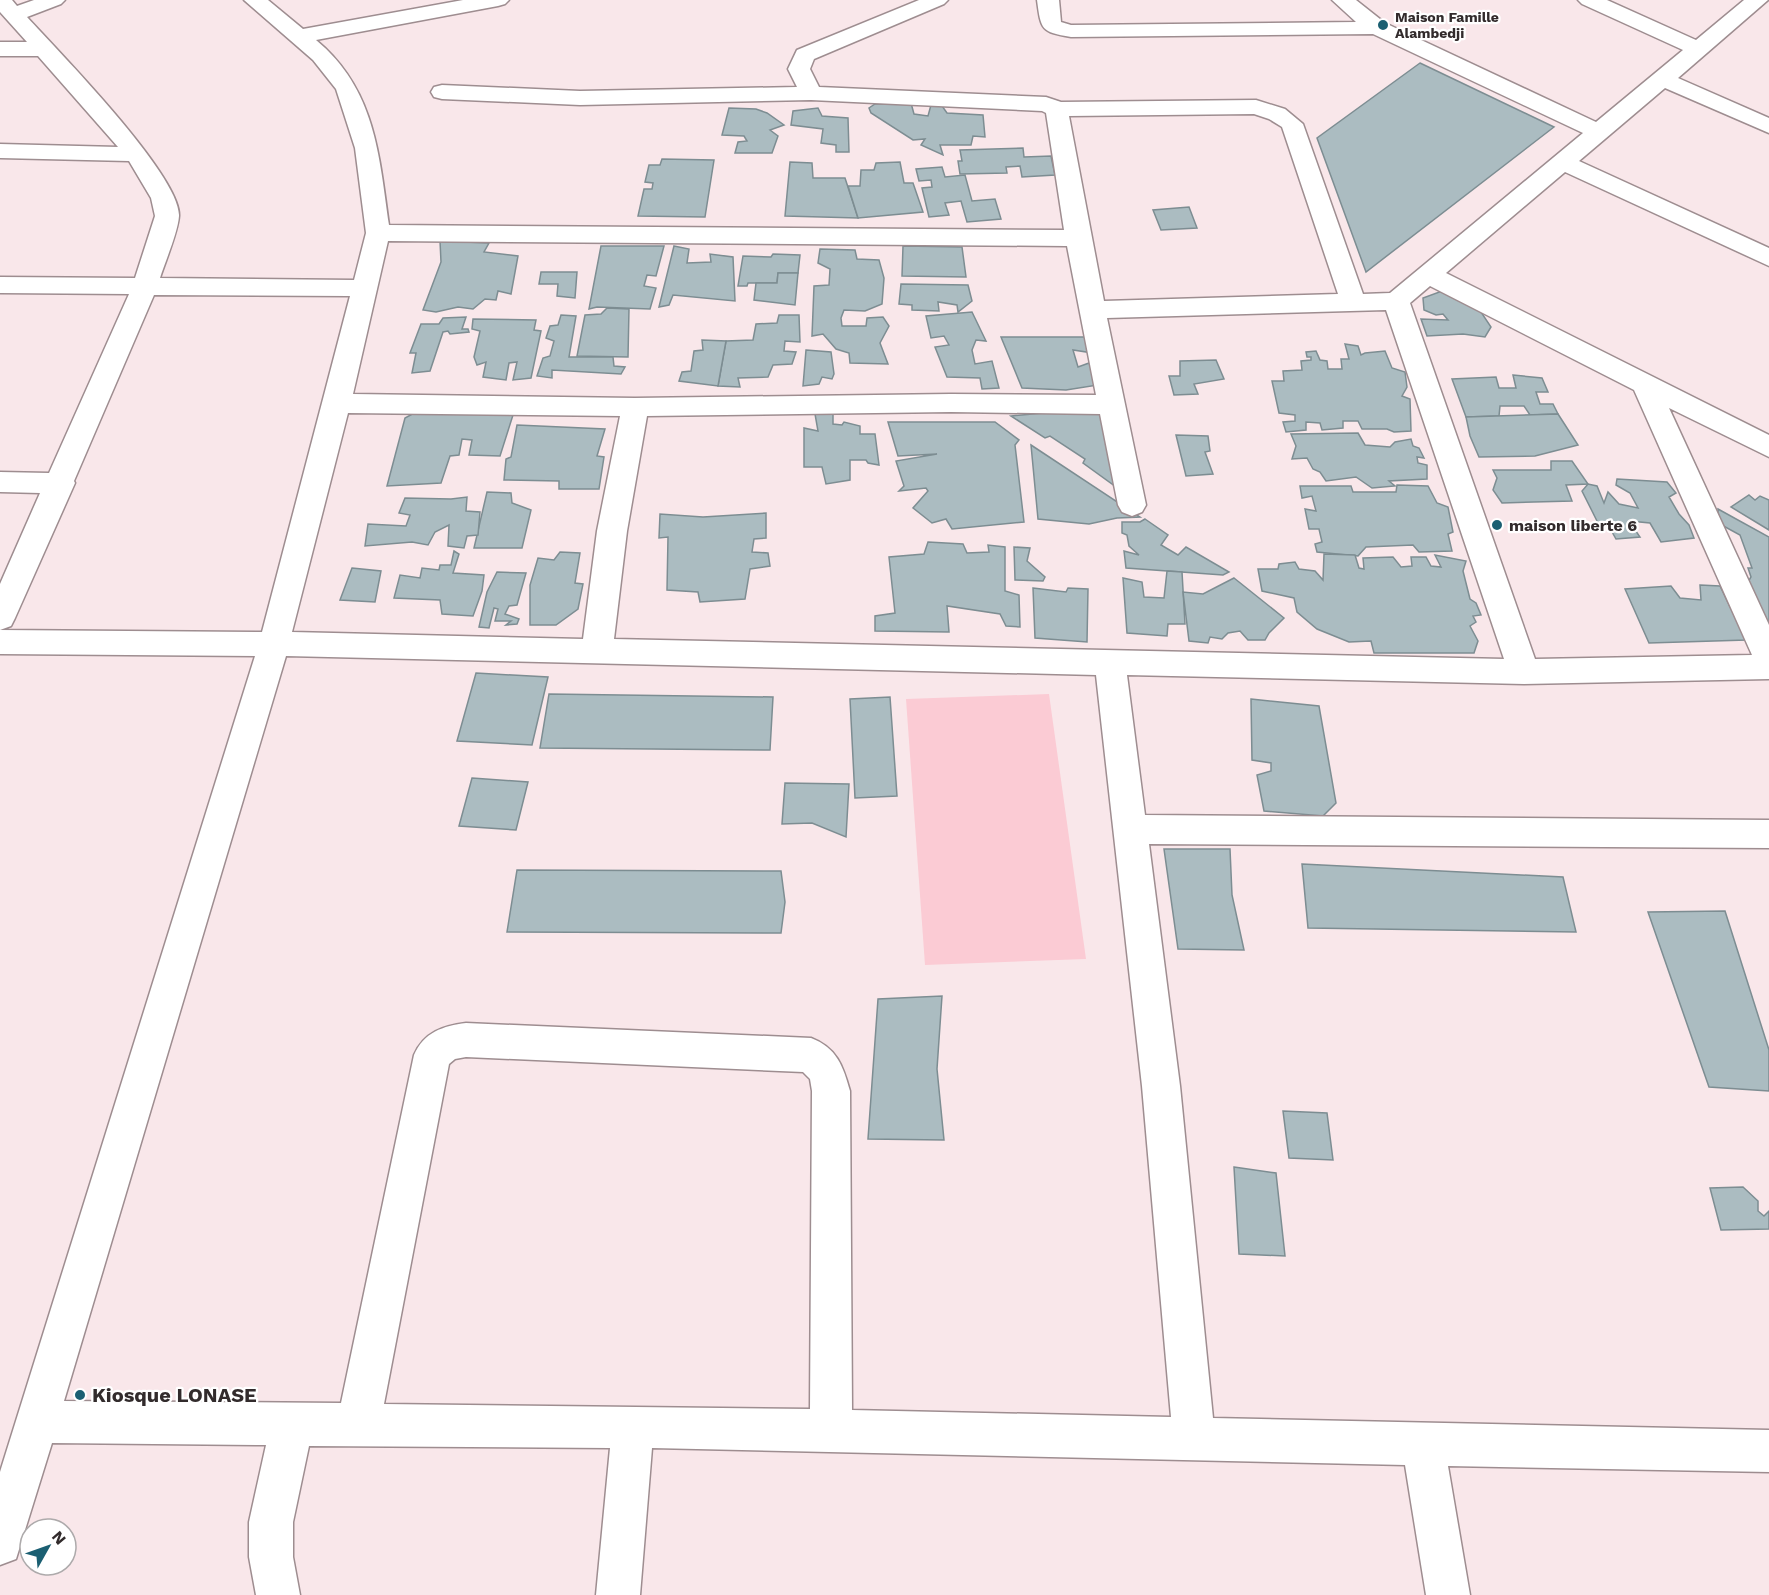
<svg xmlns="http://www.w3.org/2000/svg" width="1769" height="1595" font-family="'Work Sans',sans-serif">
<rect width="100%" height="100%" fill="#f9e7ea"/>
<!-- green -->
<polygon fill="#fbcbd4" points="1049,694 1086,959 925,965 906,699"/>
<!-- building -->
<g fill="#abbcc1" stroke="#7d8d92" stroke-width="1.5">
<polygon points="1420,63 1554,127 1366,272 1317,138"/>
<polygon points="911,103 914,114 928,116 931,105 940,103 947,113 983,115 985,137 973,136 971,145 940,145 943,155 921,145 925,139 913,140 871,113 869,108 875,104"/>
<polygon points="729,108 756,109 767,113 784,125 770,130 778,136 772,153 735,153 738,142 747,141 744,136 722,135"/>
<polygon points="818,108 822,116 848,118 849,152 836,152 836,145 821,143 823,129 791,125 793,111"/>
<polygon points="1023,148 1024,157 1051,156 1055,175 1022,177 1020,166 1006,167 1007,173 960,174 958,161 962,161 960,150"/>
<polygon points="662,159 714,160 705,217 638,216 644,189 652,189 653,183 645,182 649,165 660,165"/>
<polygon points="790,162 812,163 813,178 845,178 858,218 785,216"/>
<polygon points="900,162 904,183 913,183 923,212 858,218 848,186 860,186 861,170 874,170 876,163"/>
<polygon points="942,167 945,177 965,175 972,201 995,199 1001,219 967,222 961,201 945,203 949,215 929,217 922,188 932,187 931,180 919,181 916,169"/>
<polygon points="1189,207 1197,228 1161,230 1153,210"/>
<polygon points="440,241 489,243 484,252 518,256 511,294 498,291 496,300 485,299 473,309 458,307 436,312 423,310 441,262"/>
<polygon points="601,246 664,246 656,276 647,275 644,286 656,288 650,309 597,307 589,309"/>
<polygon points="674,246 689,249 687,263 711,262 710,254 733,257 735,301 673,295 669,305 659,307"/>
<polygon points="903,246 962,247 966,277 902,276"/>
<polygon points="820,249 855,250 857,259 879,260 884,278 882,304 865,311 844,310 841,318 842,326 866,326 867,318 883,317 889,326 880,343 888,364 850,363 849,353 836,349 823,334 812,336 814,286 829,285 830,269 818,263"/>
<polygon points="773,254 800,255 798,273 778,273 777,283 748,283 747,286 738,286 743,256 771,257"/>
<polygon points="541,272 577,272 575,298 557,296 558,284 539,284"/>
<polygon points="778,273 798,273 795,305 754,300 756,283 777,283"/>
<polygon points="901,284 968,285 972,301 958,312 957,305 938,302 939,311 912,310 912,305 899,304"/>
<polygon points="1442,291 1479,309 1491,327 1485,337 1463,334 1427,336 1421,319 1448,320 1443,314 1436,315 1424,310 1423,298"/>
<polygon points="607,308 629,309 628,357 577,356 585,315 601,314"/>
<polygon points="972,312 986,341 976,340 972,350 975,364 992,361 999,388 982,389 980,378 947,377 935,347 949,345 944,336 931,338 926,316"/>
<polygon points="561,315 576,316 569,357 613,357 614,366 625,367 621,374 552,370 552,378 537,376 543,358 550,356 554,341 546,338 550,326 558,325"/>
<polygon points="779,315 799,315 800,342 785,341 784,351 796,352 792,364 773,365 768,377 738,378 740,387 718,386 726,341 753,340 756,324 777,323"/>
<polygon points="466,317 462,329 468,329 469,332 450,334 448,331 443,332 430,371 412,373 416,353 410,353 421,324 439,324 443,318"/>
<polygon points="473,319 536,320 534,330 541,331 531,378 513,380 517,362 509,363 506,380 483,377 486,362 477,365 474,357 480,331 472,329"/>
<polygon points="1001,337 1091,337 1093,353 1073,350 1078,367 1089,363 1098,385 1066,390 1022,388"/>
<polygon points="702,340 726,341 718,386 679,381 682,372 691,371 694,351 703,350"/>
<polygon points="1345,344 1358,346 1361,355 1365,353 1385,351 1392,368 1405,372 1407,387 1402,396 1410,399 1411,431 1394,432 1387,429 1362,429 1358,421 1343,421 1343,428 1322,430 1320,423 1306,422 1306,430 1286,432 1283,422 1295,421 1295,415 1279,413 1272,381 1284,381 1283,371 1302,370 1301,361 1311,360 1311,357 1307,357 1306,352 1316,351 1320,360 1327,361 1328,369 1342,369 1341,359 1349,359"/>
<polygon points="806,350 831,352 834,374 832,379 822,377 819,384 803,386"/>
<polygon points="1216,360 1224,379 1194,384 1198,394 1174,395 1169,376 1180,376 1180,361"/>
<polygon points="1513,375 1542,378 1548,392 1536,392 1540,404 1553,404 1558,414 1530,415 1524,406 1500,406 1499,416 1466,417 1452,379 1496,377 1499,388 1516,388"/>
<polygon points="1066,411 1107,415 1119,489 1083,463 1085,459 1050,436 1045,438 1011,416"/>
<polygon points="416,412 513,415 500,456 469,455 472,440 462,439 459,455 450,456 441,483 387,486 405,418"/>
<polygon points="815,414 833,414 833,424 842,425 844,422 860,426 860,434 875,434 879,465 868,463 866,460 850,460 850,480 826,484 822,467 804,467 804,428 818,431"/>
<polygon points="1558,414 1578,445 1535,456 1479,457 1470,436 1466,417"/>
<polygon points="888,422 995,422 1019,440 1015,445 1024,522 952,529 946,519 932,523 913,508 928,491 926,488 899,491 904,486 896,461 937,454 898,456"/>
<polygon points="517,425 605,429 597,456 604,457 599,489 559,489 559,481 504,480 506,459 511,457"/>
<polygon points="1358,433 1365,445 1390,447 1395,442 1411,439 1413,446 1419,448 1424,458 1417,457 1418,463 1427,465 1427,479 1389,481 1395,486 1372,488 1356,477 1326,481 1320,472 1313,469 1307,458 1292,459 1296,446 1291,434"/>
<polygon points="1176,435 1208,436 1210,451 1205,452 1213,474 1186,476"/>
<polygon points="1031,445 1140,517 1117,518 1089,524 1038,519"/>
<polygon points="1551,461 1572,461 1588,484 1566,485 1572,501 1502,503 1493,490 1497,478 1493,470 1551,470"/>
<polygon points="1617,479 1667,482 1676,493 1669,497 1679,514 1689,525 1694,538 1661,542 1650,523 1629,521 1640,537 1616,539 1607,523 1598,523 1582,491 1588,484 1597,486 1604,503 1608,492 1619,504 1638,508 1630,493 1616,485"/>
<polygon points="1397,485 1428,486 1437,503 1448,507 1453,532 1448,534 1452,551 1419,552 1413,545 1366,547 1358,556 1317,552 1315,544 1322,542 1319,529 1309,529 1305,509 1316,511 1312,496 1302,498 1300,486 1351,486 1353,492 1396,492"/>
<polygon points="487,492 511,493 512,503 531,510 522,548 474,548"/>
<polygon points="1749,495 1755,500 1760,496 1769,500 1769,530 1731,507"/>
<polygon points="467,497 466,511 480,512 478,535 467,536 464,548 448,546 449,525 435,532 428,545 412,542 365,546 368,524 406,526 410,515 399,513 405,498 451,499"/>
<polygon points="1718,509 1769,537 1769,628 1748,582 1751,577 1748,568 1752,568 1740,535 1718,523"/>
<polygon points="766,513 766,538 754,539 752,552 768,553 770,566 750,569 745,599 700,602 698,592 667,590 668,537 659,538 660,514 703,517"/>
<polygon points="1145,519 1168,535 1161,545 1178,555 1186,547 1229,572 1223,575 1126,568 1124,551 1139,555 1129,546 1127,535 1122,533 1122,522 1140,522"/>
<polygon points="928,542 963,544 967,553 989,552 988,545 1005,547 1005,591 1019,595 1020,627 1006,626 1000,614 947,606 949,632 875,631 875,616 895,613 889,557 924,554"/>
<polygon points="1014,547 1030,548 1027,561 1045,577 1043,581 1015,580"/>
<polygon points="454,551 459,554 453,573 484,575 482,591 473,616 442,614 440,600 394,598 400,575 420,578 422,568 439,570 440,565 451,565"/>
<polygon points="560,552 580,553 575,583 583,584 578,609 556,625 530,625 530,585 538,558 554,560"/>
<polygon points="1324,554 1355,555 1359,568 1364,569 1363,558 1393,557 1401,567 1412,566 1411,557 1426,557 1431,566 1441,567 1435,555 1466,561 1463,571 1470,599 1476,603 1481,615 1473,616 1476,622 1470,626 1478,641 1474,653 1374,653 1371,641 1349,642 1317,629 1297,612 1294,598 1262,591 1258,569 1278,569 1279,564 1295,562 1299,569 1315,571 1323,580"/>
<polygon points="352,568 381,571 375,602 340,600"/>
<polygon points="1167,571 1182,572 1185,624 1168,624 1167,636 1127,633 1123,578 1142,582 1144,597 1164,598"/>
<polygon points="497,572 526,573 517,605 509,606 505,614 519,619 517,624 506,625 511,621 495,621 498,609 494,608 489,628 479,627 487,592"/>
<polygon points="1234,578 1284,618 1269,633 1265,640 1248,640 1240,631 1228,633 1222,639 1210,637 1208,643 1189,641 1183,592 1203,594"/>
<polygon points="1700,585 1720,586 1746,640 1649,643 1625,589 1671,586 1680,598 1701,600"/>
<polygon points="1033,588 1066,592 1068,588 1088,589 1087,642 1035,638"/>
<polygon points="476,673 548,677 532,745 457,741"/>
<polygon points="549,694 773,697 770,750 540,748"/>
<polygon points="890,697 897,796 855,798 850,699"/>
<polygon points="1251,699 1319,706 1336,803 1323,816 1264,811 1257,775 1271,771 1271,763 1252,760"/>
<polygon points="472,778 528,782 516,830 459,826"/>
<polygon points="785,783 849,784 846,837 812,823 782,824"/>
<polygon points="1164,849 1230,849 1232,895 1244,950 1178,949"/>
<polygon points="1302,864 1563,877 1576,932 1308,928"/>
<polygon points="517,870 781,871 785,902 781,933 507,932"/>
<polygon points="1725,911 1769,1050 1769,1091 1709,1087 1648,912"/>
<polygon points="942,996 937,1069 944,1140 868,1139 878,999"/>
<polygon points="1283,1111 1327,1113 1333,1160 1289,1158"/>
<polygon points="1234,1167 1276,1173 1285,1256 1239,1254"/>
<polygon points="1743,1187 1758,1201 1758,1211 1764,1216 1769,1211 1769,1229 1721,1230 1710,1188"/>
</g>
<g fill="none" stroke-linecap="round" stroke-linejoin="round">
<defs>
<path id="minor" d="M 0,0 L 12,0 L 17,6 L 34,0 L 65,0 L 61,4 L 27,17 C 58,51 181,176 179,216 C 178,232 165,262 160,278 L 354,280 L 366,233 L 355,148 L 336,89 L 313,60 L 244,0 L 268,0 L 303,29 L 463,0 L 509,0 L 505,4 L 498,6 L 316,40 C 375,89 379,154 389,225 L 1064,230 L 1046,113 L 1042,111 L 811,100 L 580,105 L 442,99 L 434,97 L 431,92 L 434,87 L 442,85 L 580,91 L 797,87 L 788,69 L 797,50 L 919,0 L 948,0 L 944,4 L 814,59 L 810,69 L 819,87 L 1046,97 L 1061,102 L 1256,100 L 1285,109 L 1303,124 L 1363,294 L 1390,293 L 1583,133 L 1373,34 L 1071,37 C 1041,32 1041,30 1037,0 L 1059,0 L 1061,22 L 1071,25 L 1356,22 L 1332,0 L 1356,0 L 1385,23 L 1596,122 L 1683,50 L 1582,4 L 1578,0 L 1607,0 L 1696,40 L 1744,0 L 1768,0 L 1678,78 L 1769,118 L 1769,133 L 1665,88 L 1579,161 L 1769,248 L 1769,266 L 1565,172 L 1446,273 L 1769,435 L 1769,457 L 1669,408 L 1769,625 L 1769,679 L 1524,684 L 1127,675 L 1145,815 L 1769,820 L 1769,848 L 1149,844 L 1180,1086 L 1213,1418 L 1769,1430 L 1769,1472 L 1448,1466 L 1470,1595 L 1426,1595 L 1405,1465 L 652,1448 L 640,1595 L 596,1595 L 610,1448 L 309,1446 L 293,1522 L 293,1557 L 300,1595 L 256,1595 L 249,1557 L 249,1522 L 266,1445 L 52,1443 L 16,1559 L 0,1565 L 0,1472 L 255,656 L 0,654 L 0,630 L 262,632 L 350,296 L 154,295 L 74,481 L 75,483 L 15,618 L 11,626 L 0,630 L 0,584 L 40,493 L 0,492 L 0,472 L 49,473 L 129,294 L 0,293 L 0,277 L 135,278 L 155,216 L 151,198 L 129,161 L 0,158 L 0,144 L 118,147 L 38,56 L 0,56 L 0,42 L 27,42 L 0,12 ZM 1254,114 L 1269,119 L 1282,127 L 1338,294 L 1104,301 L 1069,116 ZM 388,241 L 1067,246 L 1096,395 L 951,394 L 635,398 L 353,394 ZM 1430,286 L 1634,390 L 1752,655 L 1535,659 L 1410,303 ZM 1386,310 L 1504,659 L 614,639 L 627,531 L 647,416 L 951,412 L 1100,414 L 1118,505 L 1122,512 L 1132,516 L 1142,512 L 1146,505 L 1107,318 ZM 348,413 L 620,416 L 597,531 L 583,639 L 292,632 ZM 286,656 L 1096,675 L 1142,1086 L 1171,1417 L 852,1410 L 850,1091 C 843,1066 837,1048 811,1038 L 466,1023 C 443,1026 424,1032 414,1055 L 341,1403 L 64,1401 ZM 466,1057 L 803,1072 L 810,1079 L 812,1091 L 810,1409 L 384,1404 L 449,1064 L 455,1059 Z"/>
</defs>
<!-- minor casing -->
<use href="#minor" stroke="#9e8d90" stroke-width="3"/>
<!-- minor -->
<use href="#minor" fill="#fff" fill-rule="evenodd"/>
</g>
<!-- markers -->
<g fill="#1b5f72" stroke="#fff" stroke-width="2">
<circle cx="1383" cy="25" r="6"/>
<circle cx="1497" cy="525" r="6"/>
<circle cx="80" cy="1395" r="6"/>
</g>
<g text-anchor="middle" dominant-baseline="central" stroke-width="4.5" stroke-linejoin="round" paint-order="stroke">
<!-- far-poi labels -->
<g font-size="14" font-weight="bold" fill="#322b2c" stroke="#fff" text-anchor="start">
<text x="1395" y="17">Maison Famille<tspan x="1395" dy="16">Alambedji</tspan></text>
</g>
<!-- poi labels -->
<g font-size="16" font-weight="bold" fill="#322b2c" stroke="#fff" text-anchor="start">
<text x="1509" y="525">maison liberte 6</text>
</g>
<!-- near-poi labels -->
<g font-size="20" font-weight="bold" fill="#322b2c" stroke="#fff" text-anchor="start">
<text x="92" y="1395">Kiosque LONASE</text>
</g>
</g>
<!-- north arrow -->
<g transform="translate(48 1547) rotate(50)"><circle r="28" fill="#ffffff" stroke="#adaaab" stroke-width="1.5"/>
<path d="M0-4.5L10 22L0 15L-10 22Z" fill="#1b5f72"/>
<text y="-9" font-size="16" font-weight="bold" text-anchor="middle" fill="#322b2c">N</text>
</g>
</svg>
